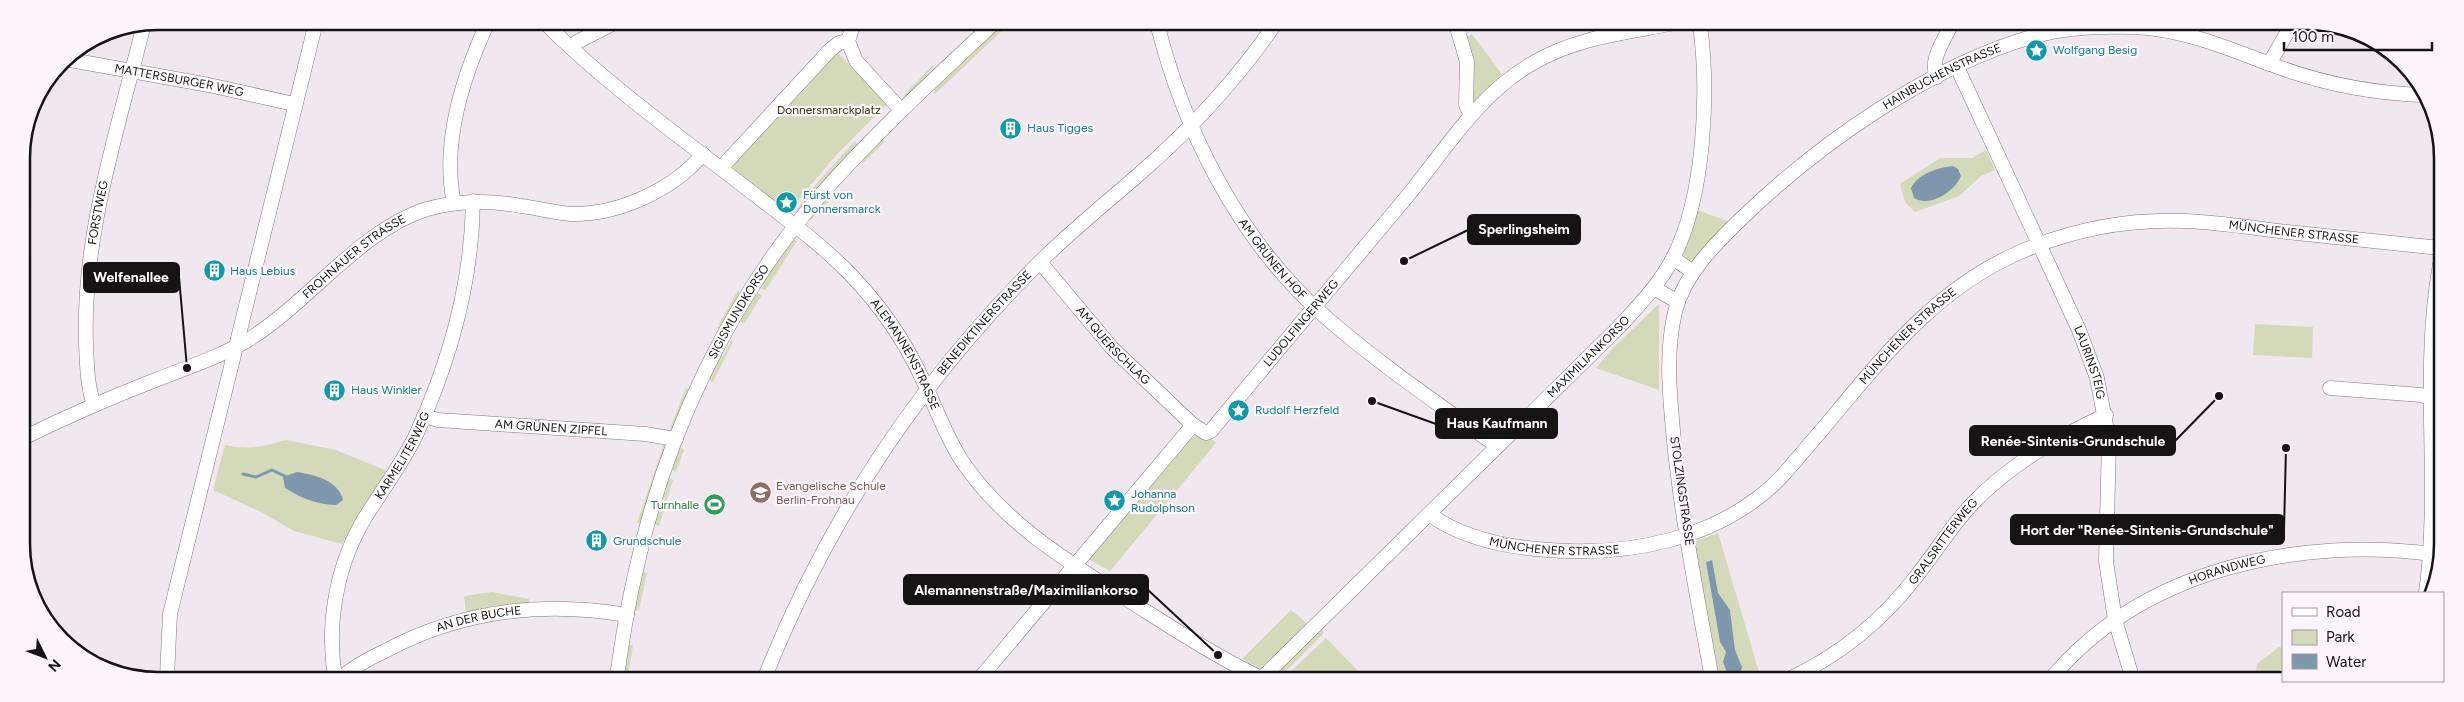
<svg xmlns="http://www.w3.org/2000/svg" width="2464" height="702" font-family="Figtree,sans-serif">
<rect width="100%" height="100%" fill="#f0e7ef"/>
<!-- green -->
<g fill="#d4d9ba" fill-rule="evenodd">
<polygon points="1002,23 1008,25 935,94 932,88"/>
<polygon points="1472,34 1502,74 1476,100 1472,99 1472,76 1467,37"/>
<polygon points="837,52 888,103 838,153 788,212 733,170 732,165"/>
<polygon points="933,65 934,67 927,74 928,78 907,98 904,95"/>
<polygon points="880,137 885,141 863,163 860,159"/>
<polygon points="855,141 858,145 799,213 796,211 817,183"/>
<polygon points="1986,150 1995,170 1981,176 1959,196 1915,212 1905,202 1900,184 1940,158 1972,158"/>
<polygon points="829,193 834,196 811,220 809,218"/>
<polygon points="1697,210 1730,222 1693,260 1688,260 1683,253"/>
<polygon points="794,239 797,241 765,291 760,287"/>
<polygon points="738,290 741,297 722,330 717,328"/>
<polygon points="756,292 762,295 744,324 739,321"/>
<polygon points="1659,304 1659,390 1596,368 1613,348"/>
<polygon points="2255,324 2313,327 2312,358 2253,355"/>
<polygon points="731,341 733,342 713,382 708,379 720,355 723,356"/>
<polygon points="686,388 691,391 675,429 670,428"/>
<polygon points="1196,436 1210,438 1216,443 1110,571 1088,559 1189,439"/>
<path d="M 286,440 L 336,450 L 387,471 L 342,544 L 294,531 L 261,512 L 213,490 L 225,445 C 250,450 262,447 286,440 ZM 297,472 C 315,475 328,480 341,492 Z"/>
<polygon points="664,444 668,446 657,479 653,478 651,487 654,488 643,524 637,523"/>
<polygon points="679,446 684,450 676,472 671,469"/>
<polygon points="667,478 673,480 659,526 653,524 659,505 662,506 665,498 661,497 663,492 666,493"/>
<path d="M 1718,533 L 1761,679 L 1739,679 L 1742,667 L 1735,650 L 1730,610 L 1718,594 L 1711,560 L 1706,562 L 1720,642 L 1726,652 C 1723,664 1725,672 1736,679 L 1720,679 L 1694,542 Z"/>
<polygon points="642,571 647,573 639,609 637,611 633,611"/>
<polygon points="492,592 529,599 529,602 466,612 464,596"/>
<polygon points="1291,610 1310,626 1262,670 1242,659"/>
<polygon points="1321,629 1324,633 1279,678 1276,678 1278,672"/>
<polygon points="1326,638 1366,679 1284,678"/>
<polygon points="627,645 633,645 628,676 623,673"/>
<polygon points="2279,647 2283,648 2283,667 2276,674 2275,680 2255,680 2257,664"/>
</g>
<!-- water -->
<g fill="#7e97ad">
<path d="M 1953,166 L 1958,169 L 1961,176 C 1955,191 1930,208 1914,198 L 1911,188 C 1919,173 1937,168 1953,166 Z"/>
<path d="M 297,472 C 315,475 338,480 343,500 L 336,505 C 316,504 303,499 285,488 L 283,477 Z"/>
<polygon points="1712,560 1718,593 1730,610 1735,650 1742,667 1739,679 1728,675 1723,662 1726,652 1720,642 1706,562"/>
</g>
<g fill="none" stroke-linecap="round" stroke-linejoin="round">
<!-- stream -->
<polyline stroke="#7e97ad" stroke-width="3" points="243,474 256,477 272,470 289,478"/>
<defs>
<g id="minor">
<path id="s1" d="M 544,22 C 611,89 689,143 763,201 C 793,224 824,247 850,274 C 878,303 904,340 921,376 C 935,405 945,435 962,461 C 1004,524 1070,563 1133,603 C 1174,629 1217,657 1261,678"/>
<polyline points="854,23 848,41 856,61 901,110"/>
<path id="s2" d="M 1157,23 C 1184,131 1238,238 1321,313 C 1376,362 1437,403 1497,446"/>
<polyline points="1456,24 1467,62 1466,105 1471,116"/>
<polyline points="571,48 577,42 616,22"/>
<path id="s3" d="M 65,59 L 209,85 L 294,104"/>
<polyline points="2269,64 2291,26"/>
<path id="s4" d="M 1957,67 L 2079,330 L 2097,378 L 2109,441 L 2106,561 L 2115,620 L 2133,680"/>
<path d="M 1937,77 C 1929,60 1944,41 1951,25"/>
<polyline points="721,168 830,50 839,43 848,41"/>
<path d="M 454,203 C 441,142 463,76 488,22"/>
<polyline points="1673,258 1693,272"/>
<path id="s5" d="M 1040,262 L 1112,348 L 1193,425"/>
<polyline points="1654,288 1678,302"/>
<polyline points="2330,388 2421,395 2436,401"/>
<path id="s6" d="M 94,405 C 87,385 87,365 86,344 C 82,235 118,129 144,24"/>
<path id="s7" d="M 424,416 L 438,420 L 645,434 L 676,439"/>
<path id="s8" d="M 23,438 C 66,417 109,398 153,381 C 185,368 218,358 248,340 C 308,303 360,230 427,209 C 458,200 489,200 521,206 C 538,208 554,213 571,214 C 618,215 673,190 703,154"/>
<path id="s9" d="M 1429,514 C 1467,542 1524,550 1570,551 C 1636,553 1706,538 1759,497 C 1783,479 1801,453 1821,431 C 1880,361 1932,291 2018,253 C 2070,230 2128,219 2184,221 C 2218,222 2253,228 2287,232 C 2338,237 2389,243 2440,248"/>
<path d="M 2426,593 C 2441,482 2420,375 2440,264"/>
<polyline points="167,676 170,614 316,22"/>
<path id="s10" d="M 335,677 C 326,623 337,563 366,516 C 383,489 402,464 416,435 C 450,361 472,283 473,201"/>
<path id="s11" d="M 342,677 C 355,666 370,658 385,651 C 461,610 543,601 627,615"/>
<path id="s12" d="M 617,677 C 622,640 628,603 637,566 C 666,434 729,302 817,199 C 872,136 933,80 994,23"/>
<path id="s13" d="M 765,677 C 829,516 921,378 1045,257 C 1075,228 1106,203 1137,176 C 1189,131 1236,81 1275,24"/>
<path id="s14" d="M 980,678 L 1193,425 L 1206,433 L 1211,431 C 1275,353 1340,277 1405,199 C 1444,152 1478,94 1533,63 C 1575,38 1623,33 1670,24"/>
<path id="s15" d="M 1262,678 L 1619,327 C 1639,305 1659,285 1673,258 C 1705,196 1709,92 1700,25"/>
<path id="s16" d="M 1712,679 C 1698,600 1682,521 1674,441 C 1670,399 1665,354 1675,312 C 1684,274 1716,243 1743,217 C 1820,143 1931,65 2035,36 C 2067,27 2101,26 2133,27 C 2183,29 2224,47 2270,64 C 2317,82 2370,93 2421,95"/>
<path id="s17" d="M 1789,679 C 1838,656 1881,622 1915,578 C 1935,553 1951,526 1973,503 C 2011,464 2056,438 2106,415"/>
<path id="s18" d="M 2050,680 C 2141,569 2301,535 2438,555"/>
</g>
</defs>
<!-- minor casing -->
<use href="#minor" stroke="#817980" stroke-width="15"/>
<!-- minor -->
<use href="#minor" stroke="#fff" stroke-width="14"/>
</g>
<!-- icons -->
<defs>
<symbol id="sight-disc" viewBox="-11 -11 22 22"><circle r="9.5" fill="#0f9aa8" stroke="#fdf4fc"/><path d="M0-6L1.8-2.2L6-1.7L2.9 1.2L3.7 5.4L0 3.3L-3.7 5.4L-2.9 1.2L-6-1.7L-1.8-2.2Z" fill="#fff"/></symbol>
<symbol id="building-disc" viewBox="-11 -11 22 22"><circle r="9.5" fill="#0f9aa8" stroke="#fdf4fc"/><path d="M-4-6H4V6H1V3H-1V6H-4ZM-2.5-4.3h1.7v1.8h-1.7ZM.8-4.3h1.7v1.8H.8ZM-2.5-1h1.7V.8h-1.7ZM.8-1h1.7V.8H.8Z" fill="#fff"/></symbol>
<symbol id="school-disc" viewBox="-11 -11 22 22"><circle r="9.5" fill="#8d6e63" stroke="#fdf4fc"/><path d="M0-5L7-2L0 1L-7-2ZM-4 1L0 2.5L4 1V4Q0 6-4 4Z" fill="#fff"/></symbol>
<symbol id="stadium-disc" viewBox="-11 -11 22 22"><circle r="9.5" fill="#2e9e5b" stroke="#fdf4fc"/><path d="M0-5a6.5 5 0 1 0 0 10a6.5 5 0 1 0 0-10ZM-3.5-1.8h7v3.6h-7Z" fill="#fff"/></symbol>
</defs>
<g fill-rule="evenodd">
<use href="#sight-disc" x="2024" y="38" width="25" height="25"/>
<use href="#building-disc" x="998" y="116" width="25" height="25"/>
<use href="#sight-disc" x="774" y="190" width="25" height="25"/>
<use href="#building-disc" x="202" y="258" width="25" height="25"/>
<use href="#building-disc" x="322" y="378" width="25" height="25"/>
<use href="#sight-disc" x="1226" y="398" width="25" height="25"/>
<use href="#school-disc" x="748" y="480" width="25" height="25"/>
<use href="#sight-disc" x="1102" y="488" width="25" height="25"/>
<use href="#stadium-disc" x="702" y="492" width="25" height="25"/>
<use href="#building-disc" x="584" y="528" width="25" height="25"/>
</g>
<g text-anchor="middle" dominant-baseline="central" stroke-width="4.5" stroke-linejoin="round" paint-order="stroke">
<!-- culture labels -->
<g font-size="12" fill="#0d838f" stroke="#fdf4fc" text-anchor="start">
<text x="2053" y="50">Wolfgang Besig</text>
<text x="1027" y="128">Haus Tigges</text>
<text x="803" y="195">Fürst von<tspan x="803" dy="14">Donnersmarck</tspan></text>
<text x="230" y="271">Haus Lebius</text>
<text x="351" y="390">Haus Winkler</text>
<text x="1255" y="410">Rudolf Herzfeld</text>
<text x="1131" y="494">Johanna<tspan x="1131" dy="14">Rudolphson</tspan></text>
<text x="613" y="541">Grundschule</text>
</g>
<!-- street labels -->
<g font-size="12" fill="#161315" stroke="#fdf4fc">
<text stroke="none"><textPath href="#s16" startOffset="734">HAINBUCHENSTRASSE</textPath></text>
<text stroke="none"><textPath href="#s3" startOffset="116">MATTERSBURGER WEG</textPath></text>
<text stroke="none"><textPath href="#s6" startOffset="194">FORSTWEG</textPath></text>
<text stroke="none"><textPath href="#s9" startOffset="988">MÜNCHENER STRASSE</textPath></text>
<text stroke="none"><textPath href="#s8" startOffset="381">FROHNAUER STRASSE</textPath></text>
<text stroke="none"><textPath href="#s2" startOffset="265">AM GRÜNEN HOF</textPath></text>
<text stroke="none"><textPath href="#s12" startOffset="388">SIGISMUNDKORSO</textPath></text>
<text stroke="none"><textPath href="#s14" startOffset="492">LUDOLFINGERWEG</textPath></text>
<text stroke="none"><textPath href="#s13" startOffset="419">BENEDIKTINERSTRASSE</textPath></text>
<text stroke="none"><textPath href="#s9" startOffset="568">MÜNCHENER STRASSE</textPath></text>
<text stroke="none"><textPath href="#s5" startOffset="111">AM QUERSCHLAG</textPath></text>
<text stroke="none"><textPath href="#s1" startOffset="495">ALEMANNENSTRASSE</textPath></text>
<text stroke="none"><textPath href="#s15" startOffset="458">MAXIMILIANKORSO</textPath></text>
<text stroke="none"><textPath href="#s4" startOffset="324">LAURINSTEIG</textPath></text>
<text stroke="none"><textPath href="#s7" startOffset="128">AM GRÜNEN ZIPFEL</textPath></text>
<text stroke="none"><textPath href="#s10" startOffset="238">KARMELITERWEG</textPath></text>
<text transform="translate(1682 491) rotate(82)">STOLZINGSTRASSE</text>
<text stroke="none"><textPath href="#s9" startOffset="132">MÜNCHENER STRASSE</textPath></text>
<text stroke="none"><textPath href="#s17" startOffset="209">GRALSRITTERWEG</textPath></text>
<text stroke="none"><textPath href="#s18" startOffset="212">HORANDWEG</textPath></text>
<text stroke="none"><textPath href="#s11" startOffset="150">AN DER BUCHE</textPath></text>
</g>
<!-- park labels -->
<g font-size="12" fill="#323700" stroke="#fdf4fc">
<text x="829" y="110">Donnersmarckplatz</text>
</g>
<!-- education labels -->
<g font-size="12" fill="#785e54" stroke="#fdf4fc" text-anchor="start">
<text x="776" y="486">Evangelische Schule<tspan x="776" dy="14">Berlin-Frohnau</tspan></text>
</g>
<!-- leisure labels -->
<g font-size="12" fill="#27864d" stroke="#fdf4fc" text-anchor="end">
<text x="699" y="505">Turnhalle</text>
</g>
</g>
<!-- crop -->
<path d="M0 0H2464V702H0ZM158 30H2306A128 128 0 0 1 2434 158V544A128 128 0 0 1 2306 672H158A128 128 0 0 1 30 544V158A128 128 0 0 1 158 30Z" fill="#fdf4fc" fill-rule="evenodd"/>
<path fill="none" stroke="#161315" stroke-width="2.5" d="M158 30H2306A128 128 0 0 1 2434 158V544A128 128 0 0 1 2306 672H158A128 128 0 0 1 30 544V158A128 128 0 0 1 158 30Z"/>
<!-- callouts -->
<path fill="none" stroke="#161315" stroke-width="2" d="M1404 261L1468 230M187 368L179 277M1372 401L1436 424M2219 396L2175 441M2286 448L2284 530M1218 655L1148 590"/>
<g fill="#161315" stroke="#fdf4fc" stroke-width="2">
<circle cx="1404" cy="261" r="5"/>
<circle cx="187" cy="368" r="5"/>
<circle cx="1372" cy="401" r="5"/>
<circle cx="2219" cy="396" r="5"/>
<circle cx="2286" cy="448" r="5"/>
<circle cx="1218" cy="655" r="5"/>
</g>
<g fill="#161315" stroke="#161315" stroke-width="2">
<rect x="1468" y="215" width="112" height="29" rx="5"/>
<rect x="84" y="263" width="95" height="29" rx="5"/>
<rect x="1436" y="409" width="121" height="29" rx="5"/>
<rect x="1970" y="426" width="205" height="29" rx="5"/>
<rect x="2011" y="515" width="273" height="29" rx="5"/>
<rect x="904" y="575" width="244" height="29" rx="5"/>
</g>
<g font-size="14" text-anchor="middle" font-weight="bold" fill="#fff">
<text x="1524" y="234">Sperlingsheim</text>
<text x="131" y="282">Welfenallee</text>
<text x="1497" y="428">Haus Kaufmann</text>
<text x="2073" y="446">Renée-Sintenis-Grundschule</text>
<text x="2147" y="535">Hort der "Renée-Sintenis-Grundschule"</text>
<text x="1026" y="595">Alemannenstraße/Maximiliankorso</text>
</g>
<!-- legend -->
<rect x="2282" y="592" width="162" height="90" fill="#fdf4fc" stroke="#a19aa0"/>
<rect x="2292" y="608" width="25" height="8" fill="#ffffff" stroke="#a19aa0"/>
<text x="2326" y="617" font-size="15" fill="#161315">Road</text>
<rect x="2292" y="630" width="25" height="15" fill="#d4d9ba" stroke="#a19aa0"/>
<text x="2326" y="642" font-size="15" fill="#161315">Park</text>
<rect x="2292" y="654" width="25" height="15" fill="#7e97ad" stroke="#a19aa0"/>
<text x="2326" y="667" font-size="15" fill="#161315">Water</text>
<!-- north arrow -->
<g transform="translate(45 657) rotate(132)" stroke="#fdf4fc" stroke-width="4" paint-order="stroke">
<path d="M0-4L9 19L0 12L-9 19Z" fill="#161315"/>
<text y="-8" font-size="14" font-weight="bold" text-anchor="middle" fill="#161315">N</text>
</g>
<!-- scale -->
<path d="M2284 42v8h148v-8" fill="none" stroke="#161315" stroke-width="2.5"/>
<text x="2292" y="42" font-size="15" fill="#161315" stroke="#fdf4fc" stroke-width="4" paint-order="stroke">100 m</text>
</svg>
